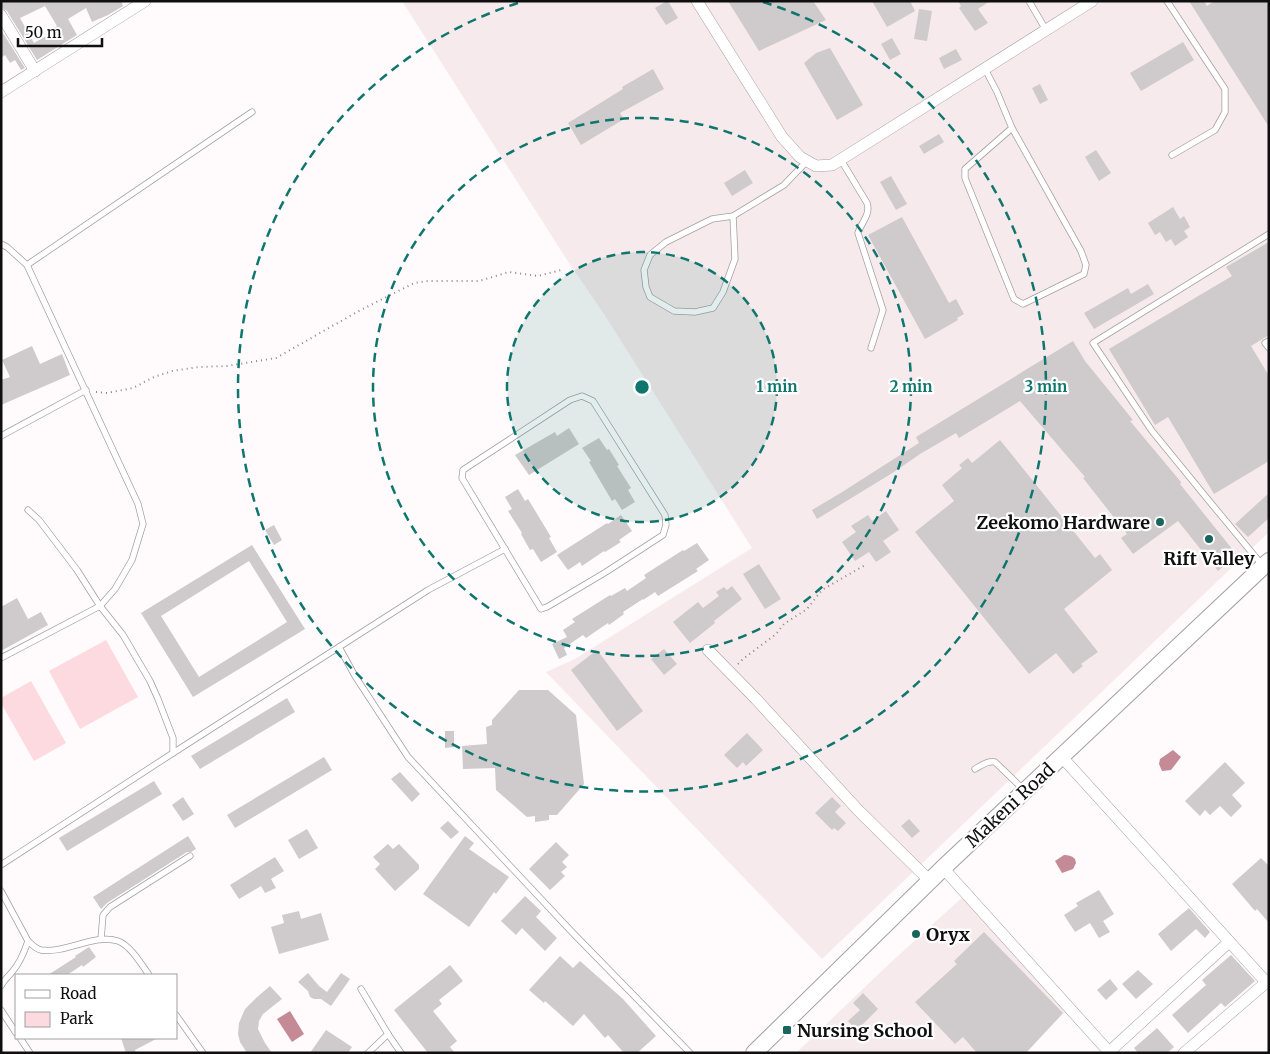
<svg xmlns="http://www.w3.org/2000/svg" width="1270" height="1054" font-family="Merriweather,serif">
<rect width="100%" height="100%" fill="#fffafb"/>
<!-- built -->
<g fill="#f7eaec">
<polygon points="402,1 1269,1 1269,532 822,959 546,672 575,659 752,548 604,314 569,263"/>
<polygon points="966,894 1067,1010 1025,1053 796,1053 888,965"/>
</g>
<!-- green -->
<g fill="#fddae0">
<polygon points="106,640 138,697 80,729 49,671"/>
<polygon points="31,681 66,743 34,761 1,703 1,698"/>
</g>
<!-- water -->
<g fill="#c48a96">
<polygon points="1173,750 1181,757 1171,770 1162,771 1159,764 1160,759"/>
<path d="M 1064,855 C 1069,855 1072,856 1075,859 L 1076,863 L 1073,869 L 1062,873 L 1055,861 Z"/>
<polygon points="290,1011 304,1034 292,1042 277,1019"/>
</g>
<!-- building -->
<g fill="#cfcacb" fill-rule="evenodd">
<path d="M 1,1 L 121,1 L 123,6 L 108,15 L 92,22 L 86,8 L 68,19 L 77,35 L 37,60 L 7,11 L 1,8 ZM 45,6 L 57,26 L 51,30 L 53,32 L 34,43 L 20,18 Z"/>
<polygon points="667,1 668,1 678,18 666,25 655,8"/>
<polygon points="728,1 813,1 826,20 759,51"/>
<polygon points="872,1 910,1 915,11 887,27"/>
<polygon points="958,1 990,1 978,9 988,23 975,31 959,8 961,6"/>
<polygon points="1189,1 1204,1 1207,6 1214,1 1269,1 1269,127"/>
<polygon points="919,9 932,11 927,41 914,39"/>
<polygon points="1,30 25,68 21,70 15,60 10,63 5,55 1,58"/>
<polygon points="892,38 901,54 890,60 881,44"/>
<polygon points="1183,42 1194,60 1141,91 1130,73"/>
<polygon points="830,48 863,105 837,120 804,63 816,53"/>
<polygon points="956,49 962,60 944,69 939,58"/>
<polygon points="653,69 664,89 620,113 624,119 581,145 568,123 623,89 622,87"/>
<polygon points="1040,84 1048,100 1040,104 1032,88"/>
<polygon points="939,134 944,142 924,154 919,146"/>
<polygon points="1096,150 1111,173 1099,181 1085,157"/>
<polygon points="745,170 753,183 732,196 724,183"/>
<polygon points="891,176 907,204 896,210 880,182"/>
<polygon points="1173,207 1180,219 1184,216 1190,227 1184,231 1188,237 1175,246 1171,239 1166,242 1160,232 1155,235 1148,223"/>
<polygon points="902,217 949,303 956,299 964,314 957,318 958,320 925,339 868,235"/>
<polygon points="1269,242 1269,335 1251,346 1269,376 1269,461 1214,494 1168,417 1155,425 1109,349 1232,276 1226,267"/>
<polygon points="1148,284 1154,294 1094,329 1084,313 1128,288 1131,294"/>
<polygon points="1073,341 1085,361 1133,420 1130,421 1181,482 1180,484 1237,555 1218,571 1178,521 1133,554 1121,538 1127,534 1083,478 1085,477 1020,401 959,438 956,433 920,454 894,472 817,519 812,510 839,494 919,443 916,437"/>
<polygon points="32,346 40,364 62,354 70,375 1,405 1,380 10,377 2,360"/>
<polygon points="569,428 579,444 529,475 515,455 555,432 557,436"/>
<polygon points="599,438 607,450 609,449 619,465 617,466 631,488 628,490 635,502 622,510 615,499 612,501 589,462 591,461 582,448"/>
<polygon points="1000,440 1095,558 1100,554 1112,570 1064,609 1098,652 1081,664 1083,666 1073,674 1056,653 1029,674 915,532 954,501 942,485 962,468 959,465 968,458 972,463"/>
<polygon points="518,489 525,501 528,499 551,537 549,538 557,552 541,562 533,549 530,550 521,534 522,533 508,511 512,509 505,497"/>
<polygon points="1269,493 1269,518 1248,537 1235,524"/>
<polygon points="886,511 899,530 883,541 891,552 876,562 869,552 855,561 842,542 856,532 851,526 868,515 872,521"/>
<polygon points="621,515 632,531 619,540 621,542 605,552 604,551 582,566 580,562 568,570 557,555 607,523 608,524"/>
<polygon points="274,525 282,540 274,545 265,530"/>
<polygon points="697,543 709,560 696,569 698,571 658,596 655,592 643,600 643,599 623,612 624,614 609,625 608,623 586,638 583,635 564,648 567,655 559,659 552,644 567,637 563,630 575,622 572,619 610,595 611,596 625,588 627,591 646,578 644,575 683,550 684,551"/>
<path d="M 252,545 L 305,629 L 193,697 L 141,613 ZM 249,561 L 287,622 L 199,677 L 161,616 Z"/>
<polygon points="759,564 781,599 765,609 743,574"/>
<polygon points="732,586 742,599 714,621 715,623 690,643 673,622 698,602 703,608 719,596 716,592 724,587 727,590"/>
<polygon points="17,598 28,619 41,612 48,625 1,651 1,607"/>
<polygon points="664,649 677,664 664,675 651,659"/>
<polygon points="597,650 643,711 617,731 571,670"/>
<polygon points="519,690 548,690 576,715 584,784 557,815 549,815 549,820 535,822 535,816 527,817 496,790 495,768 463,769 462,746 487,744 486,727 492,725 492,720"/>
<polygon points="287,698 295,712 200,769 191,756"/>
<polygon points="445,731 454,731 454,747 445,748"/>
<polygon points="747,733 763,750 746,766 743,762 737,768 724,755"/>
<polygon points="324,757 332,770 235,828 227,815"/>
<polygon points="1225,762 1245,783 1232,795 1242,806 1231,817 1220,806 1210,815 1205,810 1200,816 1185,801"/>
<polygon points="400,772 420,794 412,802 391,779"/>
<polygon points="154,781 162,794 67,851 59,838"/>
<polygon points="183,797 194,814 183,821 172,805"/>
<polygon points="832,797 841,806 835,812 846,823 838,831 834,828 832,830 815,813"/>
<polygon points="909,819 920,831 912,838 901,826"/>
<polygon points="448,821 459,832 451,839 440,828"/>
<polygon points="307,829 318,848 299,859 288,840"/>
<polygon points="188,836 196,849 191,852 187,852 107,903 101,909 93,897"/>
<polygon points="465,836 474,843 469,849 509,877 496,894 494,892 469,927 423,894"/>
<polygon points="556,842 569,855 562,862 567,867 561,872 565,876 550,890 529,869"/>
<polygon points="388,844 393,849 399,844 419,865 419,869 395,891 375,869 380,864 373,857"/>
<polygon points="275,857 284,871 271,879 276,888 265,893 261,886 239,899 230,885"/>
<polygon points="1261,858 1269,866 1269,923 1257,909 1255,911 1232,884"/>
<polygon points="1099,890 1114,914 1103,921 1110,932 1099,938 1090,923 1075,932 1064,915 1078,906 1076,903"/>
<polygon points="525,896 541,911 536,917 557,938 545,951 522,928 516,935 501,921"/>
<polygon points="1189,908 1210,932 1205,938 1196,929 1171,951 1158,934"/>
<polygon points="299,911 301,919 321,913 329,940 279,954 271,927 284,923 282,915"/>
<polygon points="984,932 1063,1013 1026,1053 977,1053 963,1037 955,1044 915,1002 957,964 954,961"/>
<polygon points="89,947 96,957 83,967 82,965 67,975 48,975 76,957 75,956"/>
<polygon points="1231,955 1255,981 1225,1007 1221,1003 1188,1033 1172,1015 1206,985 1202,980"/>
<polygon points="560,956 573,968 580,961 623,999 656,1036 637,1053 624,1053 608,1035 605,1038 584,1014 573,1026 545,1001 544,1003 529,990"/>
<polygon points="450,965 463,981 439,1000 442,1004 433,1011 457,1041 450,1047 455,1053 428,1053 394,1010"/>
<polygon points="1138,970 1153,984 1136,999 1122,984"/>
<polygon points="308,973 319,986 327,992 341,973 350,979 331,1006 321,999 314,999 310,997 308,991 298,982"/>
<polygon points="1110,979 1118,989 1106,1000 1097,990"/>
<polygon points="270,986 282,999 263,1014 259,1021 258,1029 265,1043 272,1053 247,1053 240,1042 238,1034 239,1023 245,1009 256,998"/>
<polygon points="863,993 878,1009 857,1030 848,1021 860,1010 853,1003"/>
<polygon points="1157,1028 1174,1047 1167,1053 1138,1053 1134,1048"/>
<polygon points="326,1030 352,1047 348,1053 310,1053"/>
<polygon points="121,1038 158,1038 135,1050 136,1053 126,1053"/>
</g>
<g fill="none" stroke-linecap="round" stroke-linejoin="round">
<defs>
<g id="lane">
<polyline points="1029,1 1046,30"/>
<polyline points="1167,1 1225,89 1225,112 1215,130 1172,155"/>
<polyline points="985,69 997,92 1012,128 1081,251 1086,265 1084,274 1023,304 1014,299 965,178 965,169 1012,128"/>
<path d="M 841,160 L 867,203 C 871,214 861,223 858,233 L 883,310 L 871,348"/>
<polyline points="733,216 735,259 723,292 713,308 695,312 674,311 650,297 646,287 644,270 650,255 666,242 712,219 733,216 784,185 807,161"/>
<polyline points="1,244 7,247 27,265 138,504 143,524 132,560 115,589 100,606 1,658"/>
<polyline points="27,265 252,112"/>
<polyline points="1269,341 1265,343 1269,348"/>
<polygon points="582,396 593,401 665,515 666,525 663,535 606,572 547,607 541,609 462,478 463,470 570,400"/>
<polyline points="1,436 86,390"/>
<polyline points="28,510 39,520 77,570 100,606 123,635 150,681 158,699 173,738 173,753"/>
<polyline points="505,549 428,590 339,647 355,676 408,757 571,931 690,1053"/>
<polyline points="1263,566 1210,502 1152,431 1093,343 1269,234"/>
<path d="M 975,769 C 982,765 987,761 995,762 L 1023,789"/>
<polyline points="1,865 173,753 339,647"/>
<path d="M 1,891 L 28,941 C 24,953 20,963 12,972 C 8,977 4,980 1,986"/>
<polyline points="101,939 103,915 110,907 190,856"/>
<path d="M 28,941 C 31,944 36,949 41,950 C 65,954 95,933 118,941 C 130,945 142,965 149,975"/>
<polyline points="361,989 388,1034 401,1053"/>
<polyline points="1,1010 16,1033"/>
<polyline points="176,1015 203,1053"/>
<polyline points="20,1038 30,1053"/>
<polyline points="368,1053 388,1034"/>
</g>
<g id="street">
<polyline points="697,1 782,137 800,157 816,166 832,165 1092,1"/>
<polyline points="1,15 35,71"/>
<polyline points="1,92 145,1"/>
<polyline points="708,650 756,699 858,810 930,881"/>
<polyline points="1061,756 1266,982"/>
<polyline points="943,868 1110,1053"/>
<polyline points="1109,1052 1229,942"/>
<polyline points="1184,1053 1269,980"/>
</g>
<polyline id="secondary" points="754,1053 943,868 1269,561"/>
</defs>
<!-- lane casing -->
<use href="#lane" stroke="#a5a0a1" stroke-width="7"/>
<!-- street casing -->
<use href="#street" stroke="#a5a0a1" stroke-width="12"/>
<!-- secondary casing -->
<use href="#secondary" stroke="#a5a0a1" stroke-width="18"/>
<!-- path -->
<g stroke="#8b8889" stroke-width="2" stroke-dasharray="1 4" stroke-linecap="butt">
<polyline points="96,392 107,393 133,388 154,377 172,371 199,367 227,366 276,358 357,312 414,283 428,281 479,281 509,272 538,276 561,270"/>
<polyline points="738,664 743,659 776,634 784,624 807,609 822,590 867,564"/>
</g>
<!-- lane -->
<use href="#lane" stroke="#fff" stroke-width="5.5"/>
<!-- street -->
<use href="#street" stroke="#fff" stroke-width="11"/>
<!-- secondary -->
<use href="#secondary" stroke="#fff" stroke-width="16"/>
</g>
<!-- distance rings -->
<circle cx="642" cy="387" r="135" fill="#0f766e" fill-opacity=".12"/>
<g fill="none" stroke="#0f766e" stroke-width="2.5" stroke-dasharray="9 6">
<circle cx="642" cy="387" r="135"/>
<circle cx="642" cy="387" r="269"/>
<path d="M763 2A404 404 0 1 1 521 2"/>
</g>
<!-- markers -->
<g fill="#19655e" stroke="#fff" stroke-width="2">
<circle cx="1160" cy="522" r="5"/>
<circle cx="1209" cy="539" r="5"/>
<circle cx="916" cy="934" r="5"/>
<rect x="782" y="1025" width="10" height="10" rx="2.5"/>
</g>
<g text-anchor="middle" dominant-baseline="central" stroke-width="4.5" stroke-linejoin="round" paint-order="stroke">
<!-- poi labels -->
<g font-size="18" font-weight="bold" fill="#100f0f" stroke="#fff" text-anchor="start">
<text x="1150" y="522" text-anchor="end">Zeekomo Hardware</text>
<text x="1209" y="558" text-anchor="middle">Rift Valley</text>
<text x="926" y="934">Oryx</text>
<text x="797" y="1030">Nursing School</text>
</g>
<!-- street labels -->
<g font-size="18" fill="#100f0f" stroke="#fff">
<text transform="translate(1010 805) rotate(-43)">Makeni Road</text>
</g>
</g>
<circle cx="642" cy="387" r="8" fill="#0f766e" stroke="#fff" stroke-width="2.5"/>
<g font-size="15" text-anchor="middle" font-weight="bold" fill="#0f766e" stroke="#fff" stroke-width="4.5" stroke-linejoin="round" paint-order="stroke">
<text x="777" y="392">1 min</text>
<text x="911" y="392">2 min</text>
<text x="1046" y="392">3 min</text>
</g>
<!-- border -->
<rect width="1270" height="1054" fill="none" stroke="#100f0f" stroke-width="5"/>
<!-- legend -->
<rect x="15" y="974" width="162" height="65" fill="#ffffff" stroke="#9f9f9f"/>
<rect x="25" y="990" width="25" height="8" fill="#ffffff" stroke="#9f9f9f"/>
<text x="60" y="999" font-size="15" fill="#100f0f">Road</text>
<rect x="25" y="1012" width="25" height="15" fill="#fddae0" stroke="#9f9f9f"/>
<text x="60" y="1024" font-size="15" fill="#100f0f">Park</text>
<!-- scale -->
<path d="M18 38v8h84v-8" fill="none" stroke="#100f0f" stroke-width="2.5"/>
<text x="25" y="38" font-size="15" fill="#100f0f" stroke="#ffffff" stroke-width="4" paint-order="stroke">50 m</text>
</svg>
